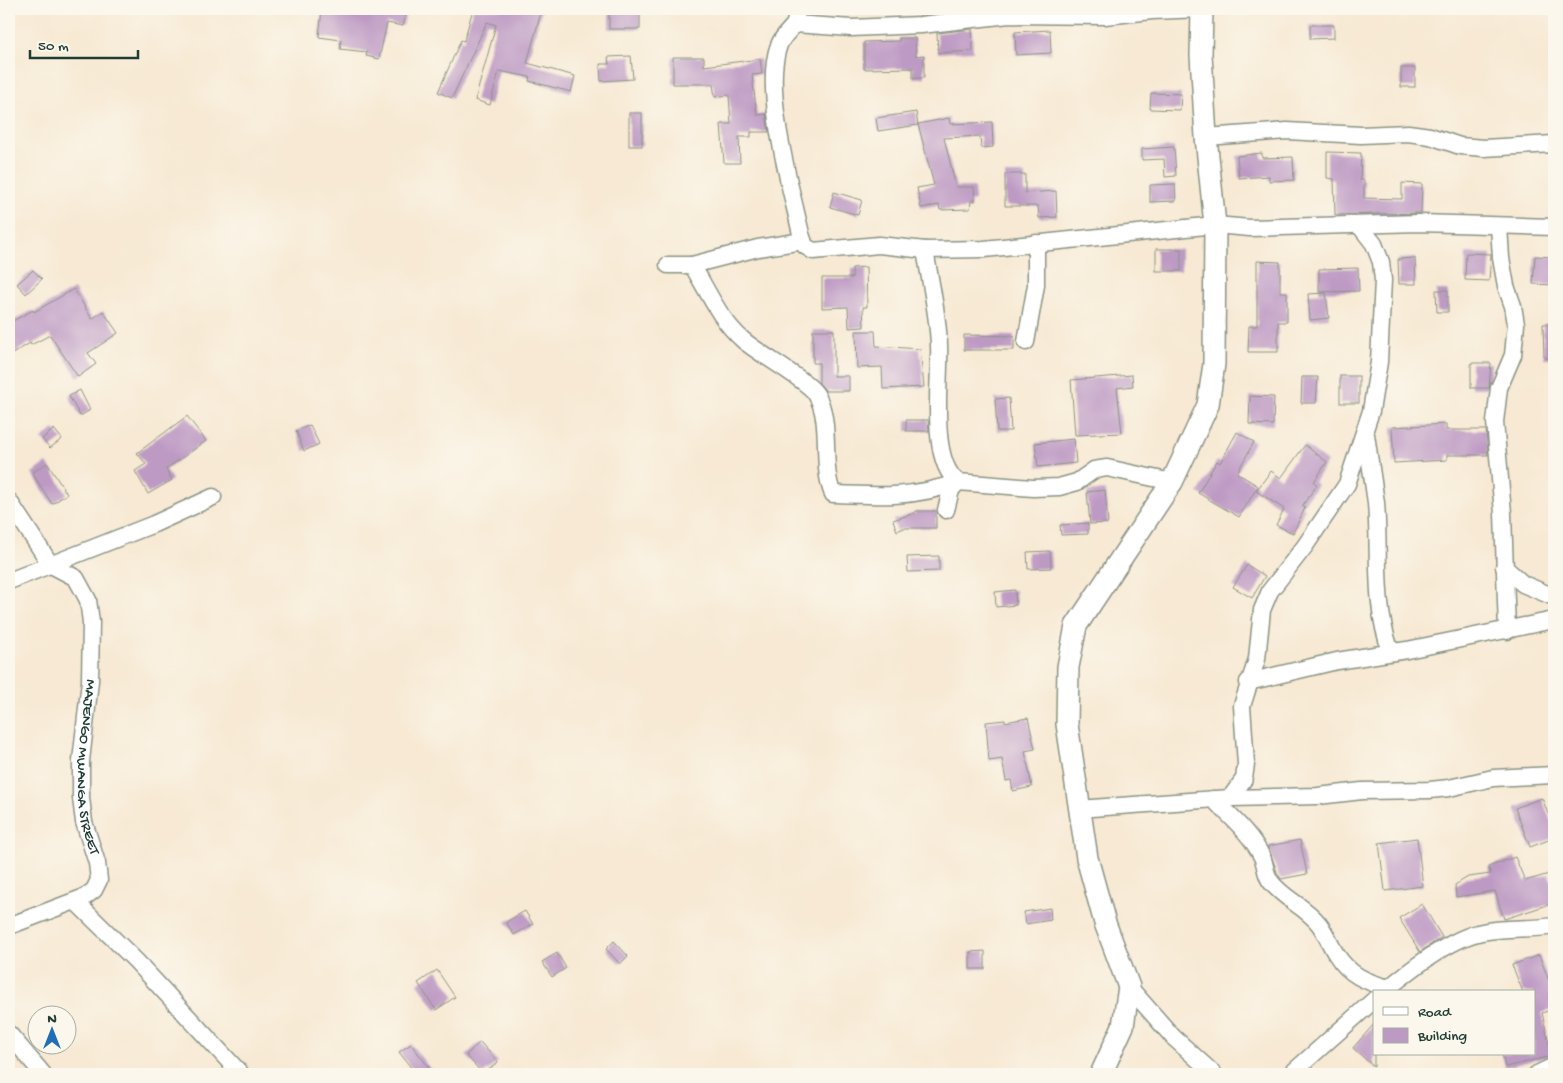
<svg xmlns="http://www.w3.org/2000/svg" width="1563" height="1083" font-family="'Gochi Hand',sans-serif">
<rect width="100%" height="100%" fill="#fbf7ec"/>
<filter id="ink" filterUnits="userSpaceOnUse"><feTurbulence type="fractalNoise" baseFrequency=".02" numOctaves="2"/><feDisplacementMap in="SourceGraphic" scale="10" xChannelSelector="R" yChannelSelector="G"/><feConvolveMatrix kernelMatrix="1 2 1 2 8 2 1 2 1" color-interpolation-filters="sRGB"/></filter>
<filter id="wash" filterUnits="userSpaceOnUse"><feTurbulence type="fractalNoise" baseFrequency=".0096" numOctaves="4" result="noise"/><feDisplacementMap in="SourceGraphic" scale="20" xChannelSelector="R" yChannelSelector="G"/><feGaussianBlur stdDeviation="1.12" result="paint"/><feColorMatrix in="noise" values="0 0 0 0 0 0 0 0 0 0 0 0 0 0 0 0 0 1.4 0 .05"/><feComposite in="paint" operator="in"/></filter>
<g filter="url(#wash)">
<rect width="100%" height="100%" fill="#f7e9d3"/>
<g id="blocks">
<!-- building -->
<g fill="#bd9ac4">
<polygon points="322,9 407,9 403,26 387,23 379,59 366,56 367,52 340,49 341,40 319,37"/>
<polygon points="473,9 542,9 527,63 575,76 571,92 529,81 530,77 499,71 490,105 475,100 496,25 487,22 452,98 438,92 461,40 464,41"/>
<rect x="609" y="9" width="31" height="20"/>
<polygon points="1310,25 1334,25 1334,38 1310,39"/>
<polygon points="972,29 973,51 938,53 937,33"/>
<polygon points="1050,30 1051,53 1016,55 1015,32"/>
<polygon points="899,38 915,38 916,56 924,55 924,78 913,78 913,68 864,69 864,42 899,41"/>
<polygon points="631,56 633,79 601,81 600,64 609,64 608,57"/>
<polygon points="673,57 704,57 704,66 760,59 762,74 752,75 757,115 766,114 769,132 751,132 751,137 739,137 740,163 724,163 721,124 731,124 729,95 715,97 713,84 673,84"/>
<rect x="1401" y="68" width="14" height="19"/>
<polygon points="1151,93 1181,94 1180,110 1150,109"/>
<polygon points="916,112 918,125 878,131 876,118"/>
<rect x="629" y="113" width="13" height="33"/>
<polygon points="949,118 950,124 992,122 993,147 981,148 980,136 944,138 956,187 974,187 975,201 971,201 970,209 940,210 939,205 921,208 917,188 934,185 918,124"/>
<polygon points="1174,147 1176,176 1165,177 1164,159 1142,160 1142,149"/>
<polygon points="1327,152 1361,153 1360,180 1364,180 1364,198 1402,199 1402,183 1422,184 1421,213 1335,215 1334,179 1327,178"/>
<polygon points="1262,153 1262,158 1293,157 1294,180 1269,181 1269,176 1239,178 1237,156"/>
<polygon points="1005,174 1025,174 1025,193 1056,191 1057,217 1039,218 1038,206 1005,206"/>
<polygon points="1175,184 1176,201 1150,202 1150,185"/>
<polygon points="834,192 862,200 858,215 830,207"/>
<rect x="1156" y="249" width="25" height="22"/>
<polygon points="1466,253 1491,254 1489,281 1465,280"/>
<polygon points="1535,256 1554,257 1554,285 1533,284"/>
<polygon points="1415,258 1416,284 1399,284 1398,259"/>
<polygon points="1257,261 1280,262 1280,292 1287,292 1287,322 1278,322 1278,352 1248,352 1249,326 1257,326"/>
<polygon points="866,267 867,307 863,307 864,327 849,328 848,307 822,308 822,278 852,278 852,268"/>
<polygon points="1358,268 1359,291 1319,292 1319,269"/>
<polygon points="33,270 42,279 26,294 17,284"/>
<polygon points="74,289 92,319 103,311 118,333 88,353 96,364 78,377 50,335 31,345 30,343 9,356 9,323 33,310 34,312"/>
<polygon points="1436,290 1448,290 1448,312 1437,312"/>
<polygon points="1326,293 1329,318 1310,320 1308,294"/>
<polygon points="1543,324 1554,324 1554,358 1544,358"/>
<polygon points="813,330 834,330 834,376 849,376 849,391 826,391 819,383 819,363 813,363"/>
<polygon points="856,331 875,331 876,346 920,349 924,387 883,389 882,367 857,368"/>
<polygon points="964,335 1014,336 1014,350 964,350"/>
<polygon points="1471,363 1491,363 1489,388 1471,388"/>
<polygon points="1132,375 1133,386 1117,388 1122,433 1075,435 1071,380"/>
<rect x="1340" y="376" width="19" height="27"/>
<polygon points="1302,377 1318,377 1316,403 1301,403"/>
<polygon points="80,390 90,410 80,416 69,396"/>
<polygon points="1250,396 1274,397 1273,425 1249,424"/>
<polygon points="1009,398 1011,431 997,431 995,399"/>
<polygon points="187,416 206,441 166,469 172,480 148,494 135,471 146,464 137,453"/>
<polygon points="906,420 928,420 929,431 906,431"/>
<polygon points="1446,424 1446,430 1486,430 1488,455 1447,455 1447,460 1394,463 1392,427"/>
<polygon points="310,425 319,444 304,451 296,431"/>
<polygon points="54,429 62,439 50,448 42,439"/>
<polygon points="1237,432 1254,442 1237,473 1258,486 1239,517 1198,493 1217,461 1220,463"/>
<polygon points="1074,439 1076,463 1038,467 1035,443"/>
<polygon points="1305,445 1327,462 1314,482 1317,485 1302,506 1305,508 1293,533 1276,525 1284,509 1256,491 1271,471 1281,478"/>
<polygon points="47,463 67,494 52,504 32,473"/>
<polygon points="1105,490 1108,523 1090,524 1087,492"/>
<polygon points="915,511 936,511 936,528 904,528 897,531 893,520 915,513"/>
<polygon points="1088,523 1088,534 1061,535 1060,525"/>
<polygon points="1050,551 1051,568 1028,569 1027,552"/>
<polygon points="939,556 939,571 908,572 907,557"/>
<polygon points="1247,565 1265,576 1252,598 1233,587"/>
<polygon points="1015,590 1016,605 996,607 995,592"/>
<polygon points="1028,718 1035,749 1025,751 1032,787 1013,791 1011,780 1006,781 1002,759 989,761 986,722 1005,720 1005,722"/>
<polygon points="1542,798 1554,830 1554,838 1530,847 1515,808"/>
<polygon points="1417,838 1423,886 1385,891 1379,843"/>
<polygon points="1300,840 1307,874 1281,879 1277,872 1268,846"/>
<polygon points="1515,857 1525,881 1549,874 1554,888 1554,903 1504,919 1495,891 1456,897 1455,885 1468,877 1491,874 1488,867"/>
<polygon points="1422,904 1442,937 1420,952 1399,918"/>
<polygon points="1050,908 1051,920 1026,924 1024,912"/>
<polygon points="525,911 533,924 514,935 506,922"/>
<polygon points="614,941 628,956 620,964 606,949"/>
<polygon points="985,951 985,969 970,969 970,952"/>
<polygon points="557,953 566,968 552,977 542,962"/>
<polygon points="1539,955 1554,994 1554,1009 1542,1013 1552,1056 1505,1067 1502,1054 1534,1054 1534,992 1523,992 1512,965"/>
<polygon points="437,970 455,997 436,1010 418,983"/>
<polygon points="1374,1024 1374,1067 1353,1048"/>
<polygon points="480,1042 498,1062 483,1074 466,1055"/>
<polygon points="411,1044 434,1074 416,1074 399,1052"/>
</g>
</g>
</g>
<g filter="url(#ink)">
<use href="#blocks" fill-opacity="0" stroke="#8b9384" stroke-width="1"/>
<g fill="none" stroke-linecap="round" stroke-linejoin="round">
<defs>
<g id="minor">
<path d="M 797,9 L 795,24 C 789,31 782,37 779,45 C 762,88 791,188 801,234 L 805,246 L 813,251 L 879,245 L 925,250 L 984,249 L 1215,225 L 1250,228 L 1419,223 L 1554,227"/>
<polyline points="795,24 851,28 921,25 1009,15 1105,16 1152,11 1202,9"/>
<polyline points="1206,137 1287,131 1361,135 1408,133 1430,136 1460,146 1484,148 1554,144"/>
<polyline points="1499,226 1501,258 1506,286 1513,306 1516,324 1513,355 1499,388 1495,422 1503,513 1507,631"/>
<path d="M 925,250 C 930,281 938,314 939,345 C 941,379 928,460 958,482 L 1033,488 L 1059,487 L 1077,482 L 1094,470 L 1107,468 L 1172,482"/>
<polyline points="668,265 692,265 758,248 803,241"/>
<path d="M 692,265 C 708,291 719,319 743,340 C 759,354 807,380 816,394 C 833,422 820,466 833,494 C 878,496 915,498 958,482"/>
<polyline points="1026,342 1036,285 1036,243"/>
<path d="M 1366,434 C 1369,457 1373,480 1376,503 C 1380,550 1373,607 1391,651"/>
<path id="s1" d="M 9,501 L 51,565 L 76,578 L 88,600 L 91,622 L 90,681 L 81,761 L 81,798 L 84,822 L 97,863 L 99,880 L 94,890 L 85,897 L 9,926"/>
<polyline points="946,510 951,490 958,482"/>
<polyline points="1504,567 1523,584 1554,597"/>
<polyline points="9,581 154,524 213,497"/>
<polyline points="1248,682 1337,661 1407,650 1554,620"/>
<polyline points="1230,798 1244,779 1246,764 1242,706 1257,659 1262,610 1270,591 1305,546 1347,484 1371,411 1379,362 1383,280 1381,262 1374,244 1360,226"/>
<path d="M 1213,799 C 1230,816 1252,835 1262,857 C 1266,865 1265,875 1271,882 C 1284,899 1306,907 1319,924 C 1326,933 1330,945 1336,954 C 1349,975 1366,982 1389,988"/>
<polyline points="1078,809 1230,798 1318,796 1362,791 1430,790 1449,788 1493,778 1554,775"/>
<polyline points="76,902 136,961 241,1074"/>
<polyline points="1129,987 1173,1037 1214,1074"/>
<path d="M 1384,992 C 1408,971 1451,938 1482,932 C 1506,927 1530,930 1554,926"/>
<polyline points="9,1034 43,1074"/>
<polyline points="1291,1074 1374,1000"/>
<polyline points="1537,1074 1554,1066"/>
</g>
<polyline id="tertiary" points="1101,1074 1123,1026 1129,987 1105,923 1087,858 1067,724 1068,667 1076,626 1172,482 1208,405 1214,364 1215,225 1206,137 1201,55 1202,9"/>
</defs>
<!-- minor casing -->
<use href="#minor" stroke="#8b9384" stroke-width="19"/>
<!-- tertiary casing -->
<use href="#tertiary" stroke="#8b9384" stroke-width="24"/>
<!-- minor -->
<use href="#minor" stroke="#fff" stroke-width="16"/>
<!-- tertiary -->
<use href="#tertiary" stroke="#fff" stroke-width="21"/>
</g>
</g>
<g text-anchor="middle" dominant-baseline="central" stroke-width="4" stroke-linejoin="round" paint-order="stroke">
<!-- street labels -->
<g font-size="15" fill="#1f3d34" stroke="#fbf7ec">
<text stroke="none"><textPath href="#s1" startOffset="298">MAJENGO MWANGA STREET</textPath></text>
</g>
</g>
<!-- margin -->
<rect width="1563" height="1083" fill="none" stroke="#fbf7ec" stroke-width="30"/>
<!-- legend -->
<rect x="1373" y="990" width="162" height="65" fill="#fbf7ec" stroke="#a3ada2"/>
<rect x="1383" y="1007" width="25" height="8" fill="#ffffff" stroke="#a3ada2"/>
<text x="1418" y="1016" font-size="15" fill="#1f3d34">Road</text>
<rect x="1383" y="1028" width="25" height="15" fill="#bd9ac4" stroke="#a3ada2"/>
<text x="1418" y="1040" font-size="15" fill="#1f3d34">Building</text>
<!-- north arrow -->
<g transform="translate(52 1030)"><circle r="24" fill="#fbf7ec" stroke="#a3ada2"/>
<path d="M0-4L9 19L0 12L-9 19Z" fill="#1f6fb2"/>
<text y="-8" font-size="14" font-weight="bold" text-anchor="middle" fill="#1f3d34">N</text>
</g>
<!-- scale -->
<path d="M30 50v8h108v-8" fill="none" stroke="#1f3d34" stroke-width="2.5"/>
<text x="38" y="50" font-size="15" fill="#1f3d34" stroke="#fbf7ec" stroke-width="4" paint-order="stroke">50 m</text>
</svg>
